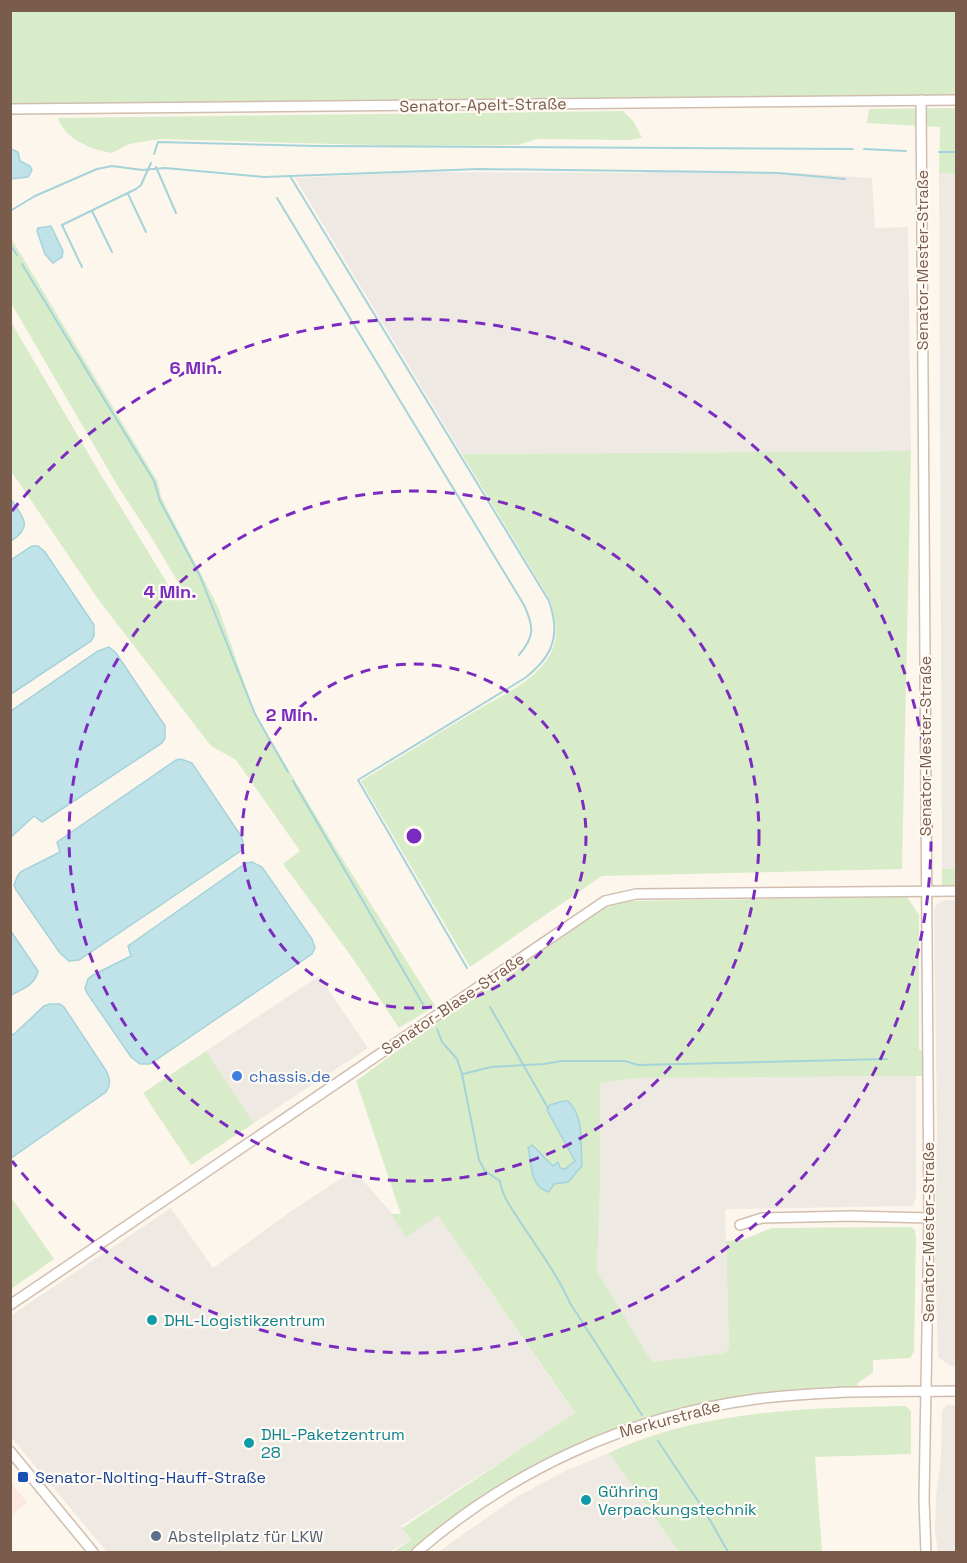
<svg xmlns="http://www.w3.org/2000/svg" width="967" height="1563" font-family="'Space Grotesk',sans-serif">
<rect width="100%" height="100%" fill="#fdf6ec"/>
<!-- commercial -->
<polygon fill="#fde8e0" points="10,1482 27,1502 11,1516 10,1516"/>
<!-- industrial -->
<g fill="#efe9e4">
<polygon points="664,170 779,172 872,178 875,228 908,227 911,451 462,454 295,178 416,172 641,173"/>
<polygon points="939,173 956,174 956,869 942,869"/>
<polygon points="945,900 956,900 956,1366 950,1366 938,1357 935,1257 937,1127 934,910 937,904"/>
<polygon points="319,976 368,1048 254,1123 206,1051"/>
<polygon points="794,1076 916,1076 916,1197 913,1206 725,1209 729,1349 725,1353 652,1362 597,1271 600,1187 599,1083 636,1078"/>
<polygon points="354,1170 394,1216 406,1236 438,1216 575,1414 401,1526 410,1540 390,1552 107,1552 11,1437 10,1316 171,1208 213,1268 290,1212"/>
<polygon points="947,1405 956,1405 956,1552 938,1552 935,1531 936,1498 941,1458 942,1410"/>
<polygon points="609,1453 679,1552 438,1552 515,1498 563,1472"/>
</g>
<!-- green -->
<g fill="#d8ecc9">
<polygon points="10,11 956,11 956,95 11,107"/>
<polygon points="956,108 956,174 939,173 940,127 867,123 869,109"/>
<path d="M 623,111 L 634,122 L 642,138 L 628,140 L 537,139 L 518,145 L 406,146 L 161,139 L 129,144 L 112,153 C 92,150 64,139 58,118 Z"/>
<polygon points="11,238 158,482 161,497 218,607 255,714 335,847 435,1006 399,1028 351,956 283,864 300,851 236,760 211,746 98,599 11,471 11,322 95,465 172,591 181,587 153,540 117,485 11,303"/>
<path d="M 911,451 L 902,869 L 602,876 L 470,967 L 361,781 C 400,757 439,733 479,709 C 501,696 530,683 546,661 C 560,642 557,622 550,600 L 462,454 Z"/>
<rect x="942" y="869" width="14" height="18"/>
<polygon points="907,897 919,915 919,1049 924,1053 923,1076 636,1078 600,1083 600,1187 597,1271 652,1362 725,1353 729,1348 726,1241 742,1240 772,1228 911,1227 915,1230 916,1238 914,1352 910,1358 873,1360 873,1372 858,1383 857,1388 733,1399 693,1406 649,1418 612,1431 583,1443 542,1462 421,1544 412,1552 393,1552 411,1540 402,1528 575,1413 438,1216 406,1237 391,1214 401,1214 356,1081 408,1043 407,1041 583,921 605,908 623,901"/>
<polygon points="206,1051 254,1123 191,1165 143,1093"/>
<polygon points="10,1196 54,1259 11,1289 10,1289"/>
<path d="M 906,1406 L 911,1411 L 911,1454 L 815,1457 L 822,1552 L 679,1552 L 609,1453 C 701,1410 807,1408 906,1406 Z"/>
</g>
<!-- water -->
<g fill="#bfe3e8" stroke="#a5d3da" stroke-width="1.5">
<polygon points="11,149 18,152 20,161 30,166 32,170 28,177 11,179"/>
<polygon points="51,226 63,251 62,257 53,263 45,254 37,231 38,228"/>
<path d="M 10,498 C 23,517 34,526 11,541 Z"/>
<polygon points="32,546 38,546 45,552 94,625 94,636 91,641 11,694 11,560"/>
<polygon points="109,647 116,653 165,726 165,738 162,743 42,822 34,816 11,837 11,711 98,651"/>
<polygon points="181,759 192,763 241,836 244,845 242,850 79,960 69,961 60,953 16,890 14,885 18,875 22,871 60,852 57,842 176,760"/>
<polygon points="252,862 262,867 312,939 315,948 312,954 150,1064 140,1064 131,1057 87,993 85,988 88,979 93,975 131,956 128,946 246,863"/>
<path d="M 10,930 L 38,971 C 35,985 23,989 11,995 Z"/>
<path d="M 50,1004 L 60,1004 L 64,1007 L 107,1072 C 110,1080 111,1085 106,1092 L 11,1158 L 11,1033 L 13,1035 L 44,1006 Z"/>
<path d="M 563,1101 L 568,1101 C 585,1117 580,1144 582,1166 L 568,1182 L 554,1184 L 549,1192 C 529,1187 532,1163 528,1148 L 532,1145 C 540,1152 545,1159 553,1166 L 558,1162 L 560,1168 L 565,1169 L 575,1161 L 547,1110 L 550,1105 Z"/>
</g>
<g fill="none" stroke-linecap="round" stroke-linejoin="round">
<!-- stream -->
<g stroke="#a5d3da" stroke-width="2">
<polyline points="864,149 906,151"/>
<polyline points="939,152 956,152"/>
<polyline points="154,154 158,142 317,146 853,149"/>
<polyline points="156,167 176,213"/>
<path d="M 290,176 L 549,601 C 561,636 553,656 525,678 L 358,780 L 467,968"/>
<polyline points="128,194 146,232"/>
<path d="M 277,198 L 524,605 C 534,627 535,636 519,655"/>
<polyline points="10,211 35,196 97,169 112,166 142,170 165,168 264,177 479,169 720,172 778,173 845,179"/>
<polyline points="92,211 112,252"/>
<polyline points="10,245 17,255"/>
<polyline points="22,264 154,481 160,501 200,576 255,714 288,772"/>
<polyline points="82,267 62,225 136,189 141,185 151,163"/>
<polyline points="293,781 424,1006"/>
<polyline points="490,1007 548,1108"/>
<path d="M 437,1029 L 442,1042 L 457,1059 L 462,1074 L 479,1160 L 485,1171 L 500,1181 C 502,1197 513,1210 521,1223 C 538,1249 557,1274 570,1303 L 642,1415"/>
<polyline points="463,1074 491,1067 544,1064 561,1061 625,1061 638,1065 887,1059"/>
<polyline points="658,1441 706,1513 728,1552"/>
</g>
<defs>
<g id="minor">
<polyline points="921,100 929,1218 924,1500 926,1552"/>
<polyline points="10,109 956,100"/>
<polyline points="740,1225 762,1218 851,1216 929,1218"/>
<polyline points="10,1305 605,901 636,894 956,891"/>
<polyline points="10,1451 93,1552"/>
<path d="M 417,1552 C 513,1469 630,1416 756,1399 C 823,1390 890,1392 956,1391"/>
</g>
</defs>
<!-- minor casing -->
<use href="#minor" stroke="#d1beb0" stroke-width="12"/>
<!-- minor -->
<use href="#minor" stroke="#fff" stroke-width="9"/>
</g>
<!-- distance rings -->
<g fill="none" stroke="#7b2cbf" stroke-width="3" stroke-dasharray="10 8">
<circle cx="414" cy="836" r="172"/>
<circle cx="414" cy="836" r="345"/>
<path d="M12 511A517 517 0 1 1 12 1161"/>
</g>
<!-- markers -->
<circle fill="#3f7fe0" stroke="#fffaf3" stroke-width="2" cx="237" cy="1076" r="6"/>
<g fill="#0f9aa8" stroke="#fffaf3" stroke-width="2">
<circle cx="152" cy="1320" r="6"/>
<circle cx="249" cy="1443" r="6"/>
<circle cx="586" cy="1500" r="6"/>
</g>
<rect fill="#1a4fb4" stroke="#fffaf3" stroke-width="2" x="17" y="1471" width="12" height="12" rx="3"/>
<circle fill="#5c6f8a" stroke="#fffaf3" stroke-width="2" cx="156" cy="1536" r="6"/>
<g text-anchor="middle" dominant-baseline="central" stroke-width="4.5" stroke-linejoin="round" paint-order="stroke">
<!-- street labels -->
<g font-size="16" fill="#7a5c4d" stroke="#fffaf3">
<text transform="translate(483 105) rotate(-1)">Senator-Apelt-Straße</text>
<text transform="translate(922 260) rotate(-90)">Senator-Mester-Straße</text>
<text transform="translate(925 746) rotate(-90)">Senator-Mester-Straße</text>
<text transform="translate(453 1004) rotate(-34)">Senator-Blase-Straße</text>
<text transform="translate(928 1232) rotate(-90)">Senator-Mester-Straße</text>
<text transform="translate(670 1419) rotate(-15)">Merkurstraße</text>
</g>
<!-- shop labels -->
<g font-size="16" fill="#366cbe" stroke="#fffaf3" text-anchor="start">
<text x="249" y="1076">chassis.de</text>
</g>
<!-- culture labels -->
<g font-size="16" fill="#0d838f" stroke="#fffaf3" text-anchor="start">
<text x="164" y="1320">DHL-Logistikzentrum</text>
<text x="261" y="1434">DHL-Paketzentrum<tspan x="261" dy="18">28</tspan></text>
<text x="598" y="1491">Gühring<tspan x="598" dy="18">Verpackungstechnik</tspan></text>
</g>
<!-- transit labels -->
<g font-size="16" fill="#164399" stroke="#fffaf3" text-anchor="start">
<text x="35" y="1477">Senator-Nolting-Hauff-Straße</text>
</g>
<!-- service labels -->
<g font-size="16" fill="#4e5e75" stroke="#fffaf3" text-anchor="start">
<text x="168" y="1536">Abstellplatz für LKW</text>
</g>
</g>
<circle cx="414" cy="836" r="9" fill="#7b2cbf" stroke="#fffaf3" stroke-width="3"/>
<g font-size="18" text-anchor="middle" font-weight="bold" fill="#7b2cbf" stroke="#fffaf3" stroke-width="4.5" stroke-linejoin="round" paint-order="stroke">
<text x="196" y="374">6 Min.</text>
<text x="170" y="598">4 Min.</text>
<text x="292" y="721">2 Min.</text>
</g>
<!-- border -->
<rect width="967" height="1563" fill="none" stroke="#7a5c4d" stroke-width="24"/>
</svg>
